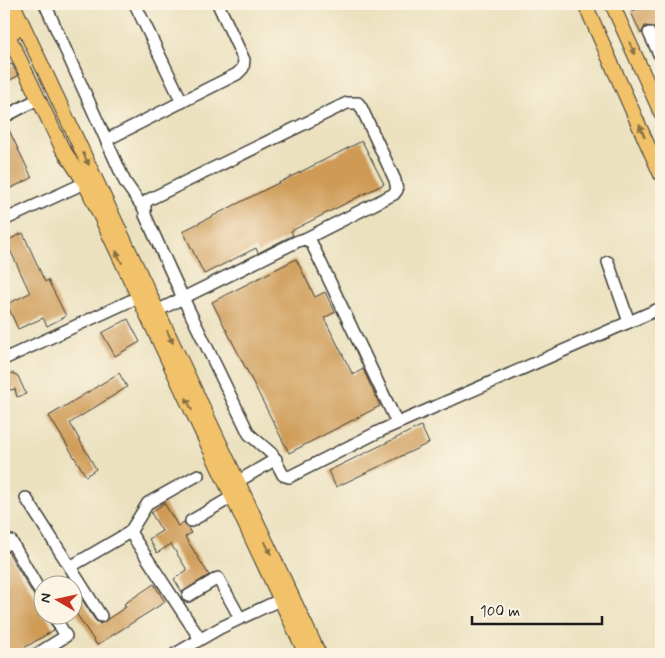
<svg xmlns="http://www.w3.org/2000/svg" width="665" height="658" font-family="Mynerve,sans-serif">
<rect width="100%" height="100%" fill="#fcf5e5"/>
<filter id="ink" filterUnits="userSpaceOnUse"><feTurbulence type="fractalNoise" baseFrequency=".02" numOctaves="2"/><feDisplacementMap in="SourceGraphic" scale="10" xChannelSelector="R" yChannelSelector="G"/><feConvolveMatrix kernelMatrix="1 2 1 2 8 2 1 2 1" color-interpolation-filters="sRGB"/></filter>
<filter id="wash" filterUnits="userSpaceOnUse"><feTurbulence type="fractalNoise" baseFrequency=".0096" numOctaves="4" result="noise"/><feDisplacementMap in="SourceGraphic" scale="20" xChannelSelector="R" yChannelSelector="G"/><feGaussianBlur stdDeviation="1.12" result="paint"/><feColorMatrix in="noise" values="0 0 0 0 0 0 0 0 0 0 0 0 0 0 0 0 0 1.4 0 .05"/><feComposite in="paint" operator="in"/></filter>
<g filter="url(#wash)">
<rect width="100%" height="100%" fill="#ebe1bf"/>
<g id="blocks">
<!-- building -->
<g fill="#ce9a54">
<polygon points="639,4 661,4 661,41 653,27 645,26 641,34 631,12 641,7"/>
<polygon points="12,64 18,76 4,83 4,67"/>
<polygon points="4,124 6,124 32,178 9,189 6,182 4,183"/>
<polygon points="362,141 384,184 291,231 293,235 258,253 256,248 204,274 183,231"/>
<polygon points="23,233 45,282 48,280 66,316 47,326 43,318 18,329 7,304 30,293 6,241"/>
<polygon points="296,259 315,297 325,292 335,312 324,318 353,375 363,369 380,406 289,453 212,302"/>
<polygon points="128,319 140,342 115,356 102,333"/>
<polygon points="12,373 18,376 26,394 17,397 15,389 10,390 4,386 4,378"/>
<polygon points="119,373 127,387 70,423 96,469 86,476 49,416"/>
<polygon points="421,426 429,443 336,487 328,471"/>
<polygon points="164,503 178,526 184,522 188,528 191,533 185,537 209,575 182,592 174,579 187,570 171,544 157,553 149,539 162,531 151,513"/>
<polygon points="8,552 42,609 42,616 46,616 54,630 14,654 4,654 4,553"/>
<polygon points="67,576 95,620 100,624 126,607 124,604 154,584 165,602 97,645 72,607 72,586 53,586"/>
</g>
</g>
</g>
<g filter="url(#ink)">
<use href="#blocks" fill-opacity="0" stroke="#3b3a34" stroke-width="1"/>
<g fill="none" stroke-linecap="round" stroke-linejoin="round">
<defs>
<g id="minor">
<polyline points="45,4 125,182 144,209"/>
<polyline points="135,4 182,102"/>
<polyline points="649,33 659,54 661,52"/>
<polyline points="4,117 38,99"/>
<polyline points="106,140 237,74 243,68 244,60 218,4"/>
<polyline points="4,220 91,180"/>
<polyline points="608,262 629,322"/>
<polyline points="157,311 183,298 145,215 145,204 148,200 347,103 358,103 361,107 395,180 397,190 394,194 305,239"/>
<polyline points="4,359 145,294"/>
<polyline points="397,423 311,242 305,239 298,241 183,298 249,434 272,454 283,475 289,477 382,430 661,308"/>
<polyline points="237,482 276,459"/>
<polyline points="26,498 70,567 130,532 200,639"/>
<polyline points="191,521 232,497"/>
<polyline points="130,532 148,503 198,475"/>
<polyline points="4,546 11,541 42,595"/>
<polyline points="70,567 101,616"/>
<polyline points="188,596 218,578 240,618"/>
<polyline points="37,654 66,636 54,616"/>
<polyline points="175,654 220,628 286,597"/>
</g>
<g id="major">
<polyline points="13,4 319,654"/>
<polyline points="585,4 661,175"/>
<polyline points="612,4 661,113"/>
<polyline points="4,7 15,31"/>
<polyline points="4,27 62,148 85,183 306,654"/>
</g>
</defs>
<!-- minor casing -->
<use href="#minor" stroke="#3b3a34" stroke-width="14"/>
<!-- major casing -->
<use href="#major" stroke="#3b3a34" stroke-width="16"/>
<!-- minor -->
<use href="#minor" stroke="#fff" stroke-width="11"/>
<!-- major -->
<use href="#major" stroke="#f2c26a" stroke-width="14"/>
</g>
<!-- one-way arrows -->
<defs><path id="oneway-solid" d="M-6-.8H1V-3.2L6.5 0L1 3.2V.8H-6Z" transform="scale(1.25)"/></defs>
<g fill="#876f43">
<use href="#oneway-solid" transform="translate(632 48) rotate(66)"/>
<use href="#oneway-solid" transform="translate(642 131) rotate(-114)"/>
<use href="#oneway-solid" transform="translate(86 159) rotate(65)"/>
<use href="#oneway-solid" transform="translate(119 257) rotate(-115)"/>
<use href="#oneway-solid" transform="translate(170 337) rotate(65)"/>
<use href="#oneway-solid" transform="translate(189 404) rotate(-115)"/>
<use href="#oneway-solid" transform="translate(268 548) rotate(64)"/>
</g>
</g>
<!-- margin -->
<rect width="665" height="658" fill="none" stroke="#fcf5e5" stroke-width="20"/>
<!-- north arrow -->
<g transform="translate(58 600) rotate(279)"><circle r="24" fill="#fcf5e5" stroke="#a29e95"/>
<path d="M0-4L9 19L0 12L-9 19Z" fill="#c8321e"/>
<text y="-8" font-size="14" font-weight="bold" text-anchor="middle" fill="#1c1c1c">N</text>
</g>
<!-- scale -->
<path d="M472 616v8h130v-8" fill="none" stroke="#1c1c1c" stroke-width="2.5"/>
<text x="480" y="616" font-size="15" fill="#1c1c1c" stroke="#fcf5e5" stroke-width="4" paint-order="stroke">100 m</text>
</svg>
